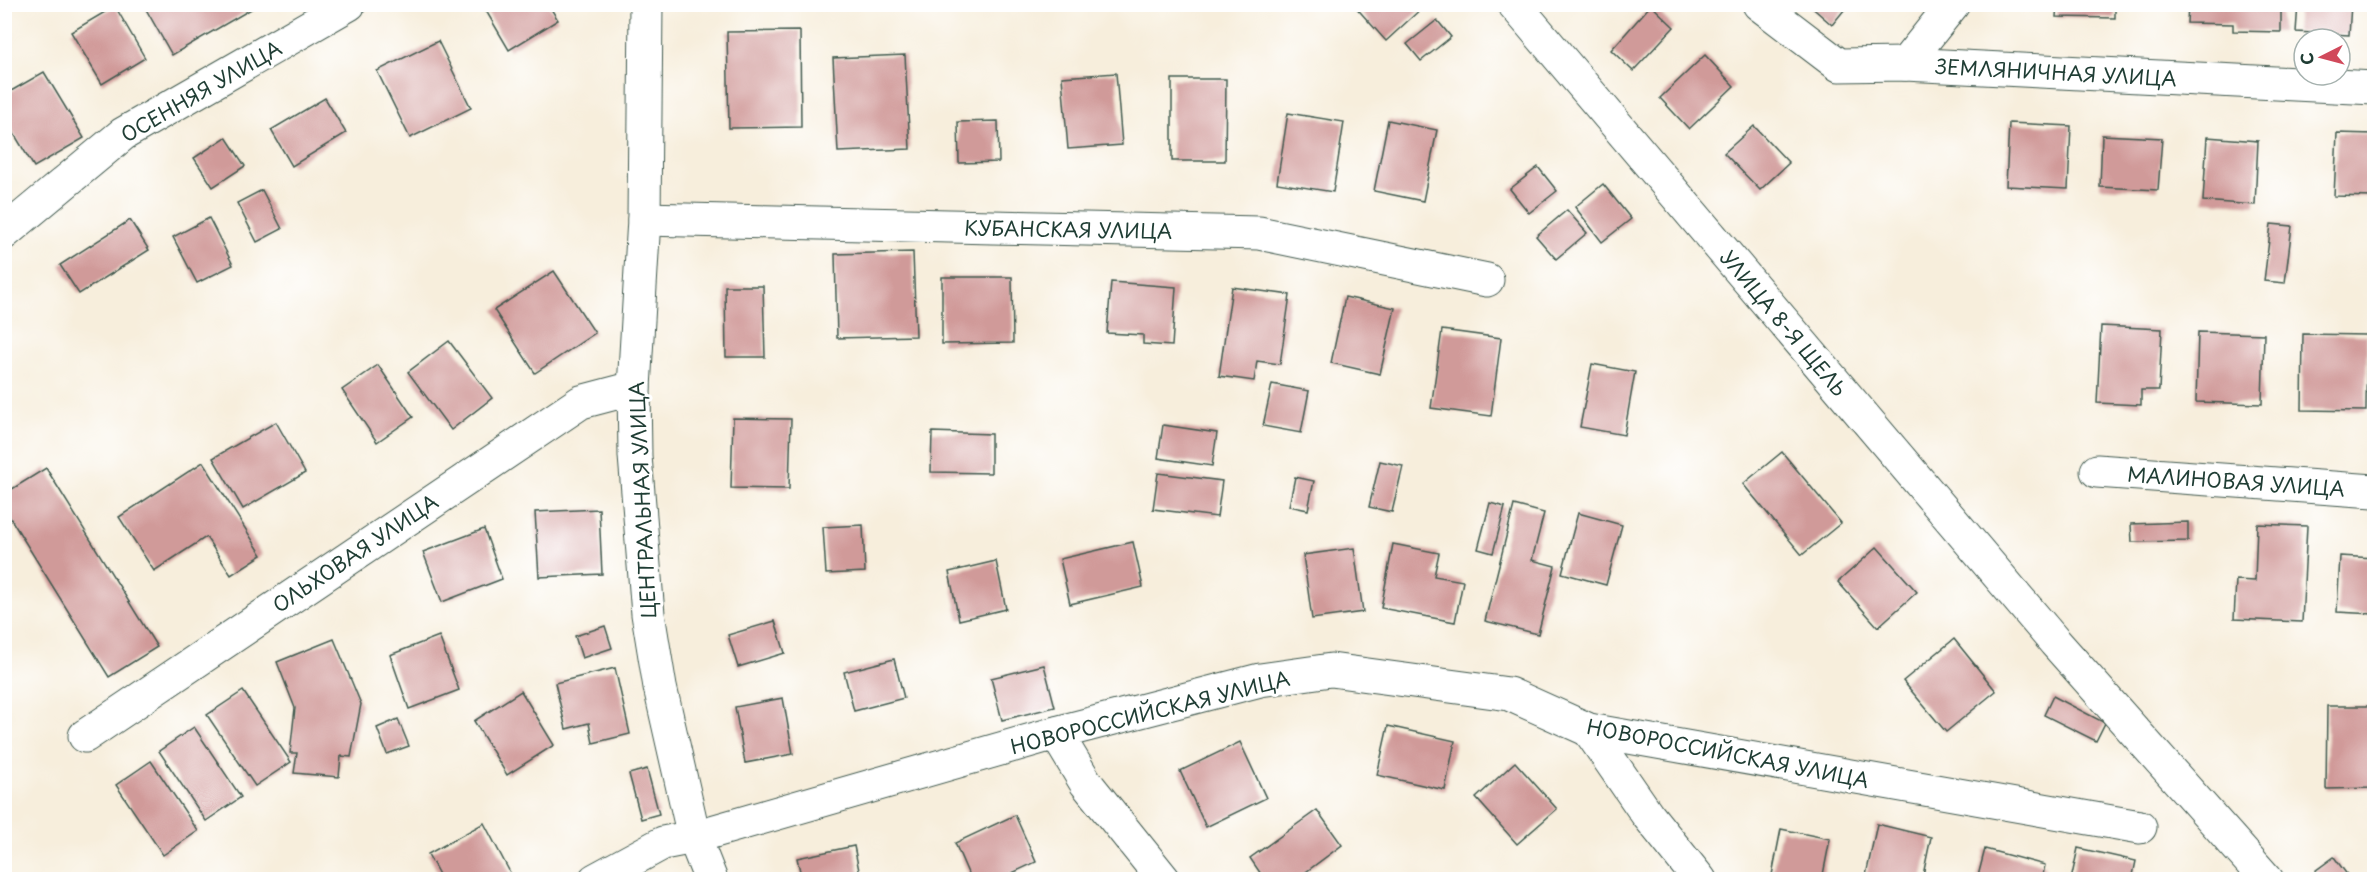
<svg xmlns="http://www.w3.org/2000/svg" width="2379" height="884" font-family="'Playpen Sans',sans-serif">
<rect width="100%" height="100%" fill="#fff"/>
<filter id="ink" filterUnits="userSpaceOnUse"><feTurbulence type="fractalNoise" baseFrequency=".0167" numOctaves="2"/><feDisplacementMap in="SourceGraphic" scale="12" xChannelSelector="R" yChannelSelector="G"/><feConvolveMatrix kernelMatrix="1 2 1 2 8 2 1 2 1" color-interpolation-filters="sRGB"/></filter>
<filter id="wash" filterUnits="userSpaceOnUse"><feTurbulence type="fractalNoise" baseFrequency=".008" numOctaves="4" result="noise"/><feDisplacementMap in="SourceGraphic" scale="24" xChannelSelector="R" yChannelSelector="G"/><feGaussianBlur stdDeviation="1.35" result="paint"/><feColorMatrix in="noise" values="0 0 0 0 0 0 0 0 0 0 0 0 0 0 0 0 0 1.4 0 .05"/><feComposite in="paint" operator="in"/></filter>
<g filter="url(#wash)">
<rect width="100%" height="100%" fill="#f7eedc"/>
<g id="blocks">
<!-- building -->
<g fill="#d09a99">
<polygon points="143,4 260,4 172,55"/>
<polygon points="482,4 548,4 558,20 509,50"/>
<polygon points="1353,4 1419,4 1422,8 1386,41"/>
<polygon points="1808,4 1849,4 1832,25"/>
<polygon points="2057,4 2115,4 2115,18 2056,17"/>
<polygon points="2188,4 2281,4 2281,32 2233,31 2233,24 2187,23"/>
<polygon points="2298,4 2351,4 2349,35 2296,32"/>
<polygon points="1651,5 1674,27 1633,71 1611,50"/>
<polygon points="115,6 145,58 102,84 71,32"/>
<polygon points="1437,20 1451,37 1421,61 1407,44"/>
<polygon points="800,31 801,127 729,128 727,32"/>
<polygon points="438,41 471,108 410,138 377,71"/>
<polygon points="905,55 910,149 838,152 833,58"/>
<polygon points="1705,55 1734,86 1689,129 1660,98"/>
<polygon points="44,72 84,138 34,167 4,117 4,95"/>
<polygon points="1116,73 1122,145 1068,149 1062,77"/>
<polygon points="1172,79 1226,79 1225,161 1172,161"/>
<polygon points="325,98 346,133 292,166 271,130"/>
<polygon points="1288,113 1344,122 1333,192 1277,183"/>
<polygon points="1388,120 1437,130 1423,201 1374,191"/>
<polygon points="998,121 999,162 959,163 958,122"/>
<polygon points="2009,123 2071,126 2068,189 2006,186"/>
<polygon points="1754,126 1789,163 1760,190 1724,153"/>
<polygon points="2337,133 2374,134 2374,197 2334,196"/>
<polygon points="2102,135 2162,138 2158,190 2100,187"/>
<polygon points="226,137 245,166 213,187 194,158"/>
<polygon points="2207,137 2258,141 2255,205 2203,201"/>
<polygon points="1538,167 1557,191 1529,213 1510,189"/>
<polygon points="1603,184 1631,219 1602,242 1575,207"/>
<polygon points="262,190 282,229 257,242 237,203"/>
<polygon points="1567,210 1587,233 1556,259 1536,236"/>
<polygon points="209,218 233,265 197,283 173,237"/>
<polygon points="130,220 149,250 79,294 60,265"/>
<polygon points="2271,224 2292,226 2285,283 2264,281"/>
<polygon points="913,252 916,336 837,338 835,254"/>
<polygon points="554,271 595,333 535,373 494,310"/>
<polygon points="942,277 1012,277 1013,343 942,344"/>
<polygon points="1111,282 1176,287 1172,346 1143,344 1143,335 1107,333"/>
<polygon points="725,286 763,286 765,357 726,357"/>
<polygon points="1232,287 1290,295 1280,364 1257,361 1254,381 1219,376"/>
<polygon points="1345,297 1395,308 1380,374 1331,363"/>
<polygon points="2101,326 2162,329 2159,390 2141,390 2141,405 2097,403"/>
<polygon points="1442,330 1501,338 1491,416 1431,408"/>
<polygon points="2198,332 2264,334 2262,404 2196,402"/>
<polygon points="2303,334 2367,335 2366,411 2302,410"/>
<polygon points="449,341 492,398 451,430 408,372"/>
<polygon points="1592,364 1635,372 1624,435 1580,427"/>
<polygon points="378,365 413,417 377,442 342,390"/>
<polygon points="1272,384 1309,391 1301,433 1263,426"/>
<polygon points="733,418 791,419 789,489 731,488"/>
<polygon points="276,422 305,473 243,509 213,458"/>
<polygon points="1163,425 1217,433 1212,466 1158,458"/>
<polygon points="932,432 991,434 991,473 931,472"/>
<polygon points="1782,452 1841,523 1802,555 1743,484"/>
<polygon points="1380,461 1403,466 1392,512 1369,507"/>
<polygon points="203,462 262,555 231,575 206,537 154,571 119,517"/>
<polygon points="46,468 157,647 109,677 4,508 4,494"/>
<polygon points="1158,473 1222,481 1217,517 1153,509"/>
<polygon points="1295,477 1314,481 1308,510 1289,506"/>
<polygon points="1490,503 1505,507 1493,553 1478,549"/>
<polygon points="1514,505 1544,513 1532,560 1555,566 1538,634 1485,621"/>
<polygon points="599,509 602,574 539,577 535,512"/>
<polygon points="1578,513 1622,525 1606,585 1562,573"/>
<polygon points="2188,522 2188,541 2132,542 2131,524"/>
<polygon points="2257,524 2307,526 2302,622 2234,619 2236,580 2255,581"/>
<polygon points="863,525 865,572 826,574 823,527"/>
<polygon points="484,529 502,579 442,602 423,552"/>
<polygon points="1133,542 1143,587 1070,604 1060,559"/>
<polygon points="1393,544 1439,553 1434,576 1463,581 1455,622 1381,608"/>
<polygon points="1877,547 1917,592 1878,627 1838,582"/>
<polygon points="1354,548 1363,612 1312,619 1303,555"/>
<polygon points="2340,556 2374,558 2374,614 2337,612"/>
<polygon points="996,561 1006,609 959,620 949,572"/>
<polygon points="775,621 785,653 738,667 728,635"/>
<polygon points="605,626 612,648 582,658 575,636"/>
<polygon points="439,636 459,690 409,709 390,655"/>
<polygon points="334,639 361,704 351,757 341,756 339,777 294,773 297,753 290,753 295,708 277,662"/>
<polygon points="1954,639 1996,691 1946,732 1903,681"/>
<polygon points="894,659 904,698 854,711 844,672"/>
<polygon points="1044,665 1055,707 1002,720 991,678"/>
<polygon points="615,668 630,734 593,743 589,723 566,729 555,683"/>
<polygon points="243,691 291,762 255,786 207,715"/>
<polygon points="521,691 554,745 507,775 474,721"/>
<polygon points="2053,696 2105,723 2096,741 2044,715"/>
<polygon points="783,698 793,754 745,763 735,707"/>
<polygon points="2327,706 2374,706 2374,788 2326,789"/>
<polygon points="398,719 409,746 387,754 377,728"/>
<polygon points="1388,726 1455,741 1445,790 1377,775"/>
<polygon points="194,727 241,797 206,821 159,751"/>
<polygon points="1240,742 1266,798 1206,827 1180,771"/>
<polygon points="151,761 198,831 163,855 116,785"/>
<polygon points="1515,762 1557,809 1517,844 1476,798"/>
<polygon points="647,769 659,814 641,819 629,774"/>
<polygon points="1317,810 1342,845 1295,880 1265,880 1250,858"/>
<polygon points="1015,815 1036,862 997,880 971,880 955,843"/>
<polygon points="484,823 514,880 442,880 428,854"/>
<polygon points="1877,824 1931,837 1922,880 1865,880"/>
<polygon points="1781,829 1830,839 1822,880 1794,880 1772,875"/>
<polygon points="854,846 861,880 802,880 797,858"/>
<polygon points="2078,848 2136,861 2132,880 2071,880"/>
<polygon points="1985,849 2045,865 2042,880 1977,880"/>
<polygon points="2334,857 2351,880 2322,880 2315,871"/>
</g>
</g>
</g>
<g filter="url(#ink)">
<use href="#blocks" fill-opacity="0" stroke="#3f584d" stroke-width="1.5"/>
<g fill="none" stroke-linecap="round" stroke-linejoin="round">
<defs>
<g id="street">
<polyline points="1514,4 2055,642 2267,880"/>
<polyline points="1759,4 1839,65 1905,64 2374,88"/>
<polyline points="1905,64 1953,4"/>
<polyline points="644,219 1259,233 1487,280"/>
<polyline points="4,233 123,134 349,4"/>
<polyline points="2097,471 2374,491"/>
<polyline points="1589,730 1647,814 1700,880"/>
<polyline points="1056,733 1086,783 1164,880"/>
<polyline points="85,736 581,402 634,388"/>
<polyline points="595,880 663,843 694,837 1056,733 1260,680 1331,670 1509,694 1589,730 2140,827"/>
</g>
<polyline id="secondary" points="646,4 644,219 634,388 635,456 648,614 660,687 694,837 711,880"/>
</defs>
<!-- street casing -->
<use href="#street" stroke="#3f584d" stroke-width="35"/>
<!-- secondary casing -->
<use href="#secondary" stroke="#3f584d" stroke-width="35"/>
<!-- street -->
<use href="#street" stroke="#fff" stroke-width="33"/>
<!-- secondary -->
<use href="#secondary" stroke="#fff" stroke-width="33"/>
</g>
</g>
<g text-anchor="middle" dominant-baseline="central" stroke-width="6" stroke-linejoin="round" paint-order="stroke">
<!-- street labels -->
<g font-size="20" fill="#1f3d34" stroke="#fff">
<text transform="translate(2056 72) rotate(3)">ЗЕМЛЯНИЧНАЯ УЛИЦА</text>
<text transform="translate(201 91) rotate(-30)">ОСЕННЯЯ УЛИЦА</text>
<text transform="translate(1068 229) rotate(1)">КУБАНСКАЯ УЛИЦА</text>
<text transform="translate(1784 323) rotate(50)">УЛИЦА 8-Я ЩЕЛЬ</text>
<text transform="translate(2236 481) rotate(4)">МАЛИНОВАЯ УЛИЦА</text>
<text transform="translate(642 500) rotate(-93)">ЦЕНТРАЛЬНАЯ УЛИЦА</text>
<text transform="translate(355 553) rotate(-34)">ОЛЬХОВАЯ УЛИЦА</text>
<text transform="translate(1150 712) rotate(-14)">НОВОРОССИЙСКАЯ УЛИЦА</text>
<text transform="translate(1728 753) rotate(11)">НОВОРОССИЙСКАЯ УЛИЦА</text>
</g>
</g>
<!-- margin -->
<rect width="2379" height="884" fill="none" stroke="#fff" stroke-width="24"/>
<!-- north arrow -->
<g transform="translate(2322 57) rotate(264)"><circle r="28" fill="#ffffff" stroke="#a5b1ae" stroke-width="1.5"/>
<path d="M0-4.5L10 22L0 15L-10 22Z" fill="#d1495b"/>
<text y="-9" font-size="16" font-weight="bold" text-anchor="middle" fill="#1f3d34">С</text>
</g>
</svg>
